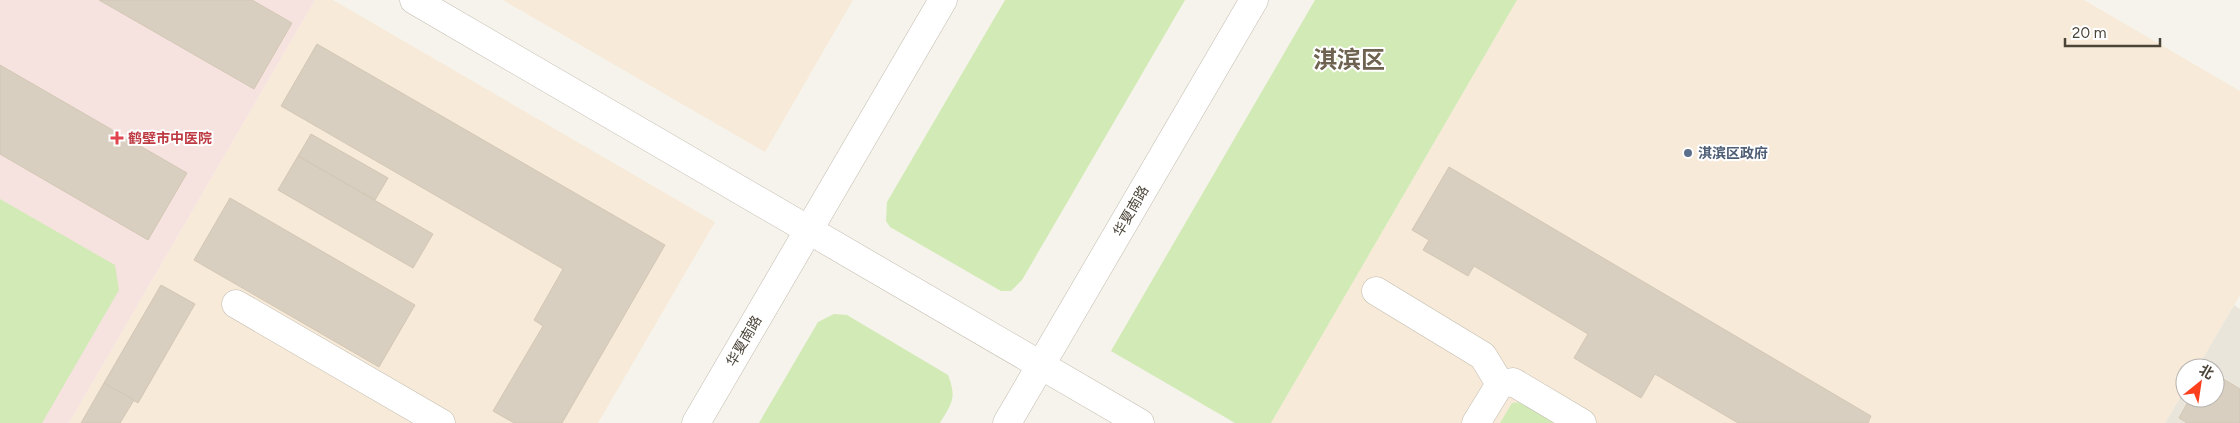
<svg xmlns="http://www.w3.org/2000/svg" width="2240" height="423" font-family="Figtree,'Noto Sans SC',sans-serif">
<rect width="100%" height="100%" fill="#f6f3ec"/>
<!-- residential -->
<polygon fill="#eae5da" points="2234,305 2240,309 2240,423 2165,423 2185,389 2185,398 2215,398 2215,368 2197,368"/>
<!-- commercial -->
<g fill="#f7ead8">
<polygon points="315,0 333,0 715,222 598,423 69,423"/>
<polygon points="503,0 853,0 765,152"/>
<polygon points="1517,0 2084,0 2240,91 2240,295 2197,368 2185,368 2185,389 2165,423 1271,423"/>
</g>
<!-- medical -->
<polygon fill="#f6e3e0" points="0,0 315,0 69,423 0,423"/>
<!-- green -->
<g fill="#d2eab5">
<polygon points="1005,0 1185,0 1022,280 1011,291 1001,291 890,227 886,221 887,202"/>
<polygon points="1315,0 1517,0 1271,423 1235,423 1111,351"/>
<polygon points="0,199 115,265 119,290 42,423 0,423"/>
<path d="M 834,314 L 847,315 L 948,375 C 957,398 952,403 940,423 L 759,423 L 818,322 Z"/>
<polygon points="1522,402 1558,423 1500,423 1512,403"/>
</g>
<!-- building -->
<g fill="#d8cfc1" stroke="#d3c7b4">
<polygon points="99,0 252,0 292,23 254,89"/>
<polygon points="317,44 665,245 562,423 514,423 493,411 543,326 534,320 563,269 281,106"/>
<polygon points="0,65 187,173 148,240 0,154"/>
<polygon points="311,134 388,178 375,200 298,156"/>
<polygon points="298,156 433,234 413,268 278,190"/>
<polygon points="1449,167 1871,416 1868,423 1738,423 1655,374 1641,398 1574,358 1588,334 1474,266 1468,276 1423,250 1429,240 1412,230"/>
<polygon points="230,198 415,305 379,367 194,260"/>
<polygon points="161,285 195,304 138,403 104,383"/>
<polygon points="2215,374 2240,389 2240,423 2187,423 2179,418 2190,398 2215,398"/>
<polygon points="104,383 134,400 120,423 81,423"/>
</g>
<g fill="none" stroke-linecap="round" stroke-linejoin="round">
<defs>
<g id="minor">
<polyline points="414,0 1140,423"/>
<polyline points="1376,291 1483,356 1500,384"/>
<polyline points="236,304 441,423"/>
<polyline points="1500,384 1513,382 1582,423"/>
<polyline points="696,423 943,0"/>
<polyline points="1007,423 1254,0"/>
<polyline points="1476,423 1500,384"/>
</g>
</defs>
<!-- minor casing -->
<use href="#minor" stroke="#c2bbae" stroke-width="29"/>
<!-- minor -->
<use href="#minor" stroke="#fff" stroke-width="28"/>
</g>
<!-- markers -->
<path fill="#e0444e" stroke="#fff" stroke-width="2" d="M114.5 130.5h5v5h5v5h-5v5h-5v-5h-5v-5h5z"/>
<circle fill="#5c6f8a" stroke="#fff" stroke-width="2" cx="1688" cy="153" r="5"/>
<g text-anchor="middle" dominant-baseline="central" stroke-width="4" stroke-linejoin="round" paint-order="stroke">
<!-- health labels -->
<g font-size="14" font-weight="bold" fill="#be3a42" stroke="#fff" text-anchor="start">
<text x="128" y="138">鹤壁市中医院</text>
</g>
<!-- service labels -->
<g font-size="14" font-weight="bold" fill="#4e5e75" stroke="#fff" text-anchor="start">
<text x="1698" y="153">淇滨区政府</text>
</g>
<!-- street labels -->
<g font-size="14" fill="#4b4439" stroke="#fff">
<text transform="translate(1131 211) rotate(-60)">华夏南路</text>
<text transform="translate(744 341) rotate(-60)">华夏南路</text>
</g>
<!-- town labels -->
<g font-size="24" font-weight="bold" fill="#6e6250" stroke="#fff">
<text x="1349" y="59">淇滨区</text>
</g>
</g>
<!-- north arrow -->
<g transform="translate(2200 383) rotate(30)"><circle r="24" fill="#ffffff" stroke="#b7b4b0"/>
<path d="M0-4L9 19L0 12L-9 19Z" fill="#fc3f1d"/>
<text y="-8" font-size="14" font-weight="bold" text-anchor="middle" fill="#4b4439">北</text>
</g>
<!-- scale -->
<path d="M2065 38v8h95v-8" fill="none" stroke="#4b4439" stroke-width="2.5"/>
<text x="2072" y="38" font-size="15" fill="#4b4439" stroke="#ffffff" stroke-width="4" paint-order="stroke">20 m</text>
</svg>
